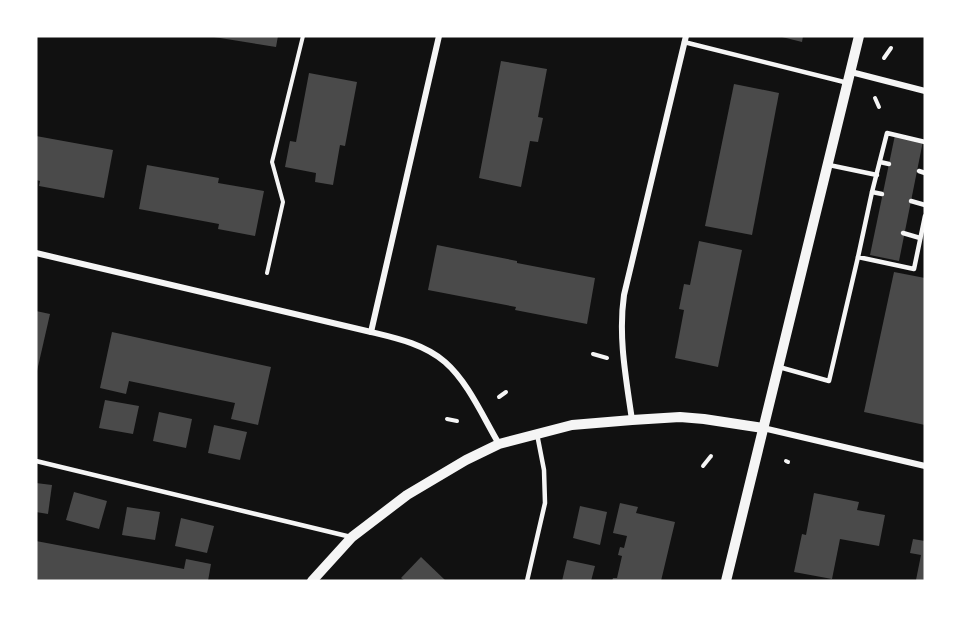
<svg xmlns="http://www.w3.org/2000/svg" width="961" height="617" font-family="Montserrat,sans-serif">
<rect width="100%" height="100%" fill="#111"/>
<!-- building -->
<g fill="#4a4a4a">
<polygon points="214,36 278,36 276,47 214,37"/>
<polygon points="778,36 803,36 802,42"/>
<polygon points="501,61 547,69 538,117 543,118 538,142 530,141 521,187 479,178"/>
<polygon points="309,73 357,82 345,146 340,145 333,185 315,182 316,173 285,167 290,141 296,142"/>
<polygon points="734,84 779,93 752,235 705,226"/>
<polygon points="895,135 923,141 899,261 870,255"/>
<polygon points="36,136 113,150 104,198 39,186 40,181 36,180"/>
<polygon points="147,165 219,178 218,183 264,191 255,236 218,229 219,224 139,209"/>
<polygon points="699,241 742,250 718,367 675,358 684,310 679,309 684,284 690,285"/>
<polygon points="437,245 517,261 517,263 595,278 587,324 515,310 516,307 428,290"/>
<polygon points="894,272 925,278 925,425 864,412"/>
<polygon points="36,311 50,314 37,371 36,371"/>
<polygon points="112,332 271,367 258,425 231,419 235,403 129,381 126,394 100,388"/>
<polygon points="105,400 139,406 133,434 99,428"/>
<polygon points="159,412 192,419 186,448 153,441"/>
<polygon points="214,425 247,432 240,460 208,453"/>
<polygon points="36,483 52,485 48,514 36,512"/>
<polygon points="74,492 107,501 99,529 66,520"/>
<polygon points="814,493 859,502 857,510 885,515 879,546 840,539 832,579 794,572 802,534 806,535"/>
<polygon points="620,503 638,507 636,513 675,522 661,581 612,581 613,578 617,578 622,556 618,555 620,547 624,548 627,536 613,533"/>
<polygon points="580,506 607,512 600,545 573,538"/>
<polygon points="127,507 160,512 155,540 122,535"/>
<polygon points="181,518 214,526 207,553 175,546"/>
<polygon points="913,539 925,541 925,581 916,580 921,555 910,553"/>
<polygon points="36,541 184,569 186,559 211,564 208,581 36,581"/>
<polygon points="421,557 446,581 405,581 401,578"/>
<polygon points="567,560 595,566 591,581 562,581"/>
</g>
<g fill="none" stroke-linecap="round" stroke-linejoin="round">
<!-- path -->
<g stroke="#f5f5f5" stroke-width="4">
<polyline points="884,58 891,48"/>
<polyline points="875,98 879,107"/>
<polyline points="267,273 283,202 272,162 303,36"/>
<polyline points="593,354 607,358"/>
<polyline points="499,397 506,392"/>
<polyline points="447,419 457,421"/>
<polyline points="786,461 788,462"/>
<polyline points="703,466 711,456"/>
</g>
<!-- service -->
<g stroke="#f5f5f5" stroke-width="4.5">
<polyline points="684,42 848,83"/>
<polyline points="925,142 887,133 872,192 858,257 914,269 925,216"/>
<polyline points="880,162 889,164"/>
<polyline points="829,165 877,175"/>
<polyline points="919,171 925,173"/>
<polyline points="872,192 882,194"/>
<polyline points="911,201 925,205"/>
<polyline points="903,233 920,238"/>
<polyline points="779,367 829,381 858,257"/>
<polyline points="36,461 351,537"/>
<polyline points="527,581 545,503 544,470 537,434"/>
</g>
<!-- minor -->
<g stroke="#f5f5f5" stroke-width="6">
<polyline points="851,72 925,91"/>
<path d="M 36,253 L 371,332 C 396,338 424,344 445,362 C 468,382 483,417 499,444"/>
<polyline points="371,332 439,36"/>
<path d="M 632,420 C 626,378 618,337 624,295 L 686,36"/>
<polyline points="763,428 925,466"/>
</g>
<!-- tertiary -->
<g stroke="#f5f5f5" stroke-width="10">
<polyline points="312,581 352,537 407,495 466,460 499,444 572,425 632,420 680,417 704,419 763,428"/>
<path d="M 726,581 C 769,399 816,218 859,36"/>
</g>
</g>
<!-- border -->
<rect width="961" height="617" fill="none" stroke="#ffffff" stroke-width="75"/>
</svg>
